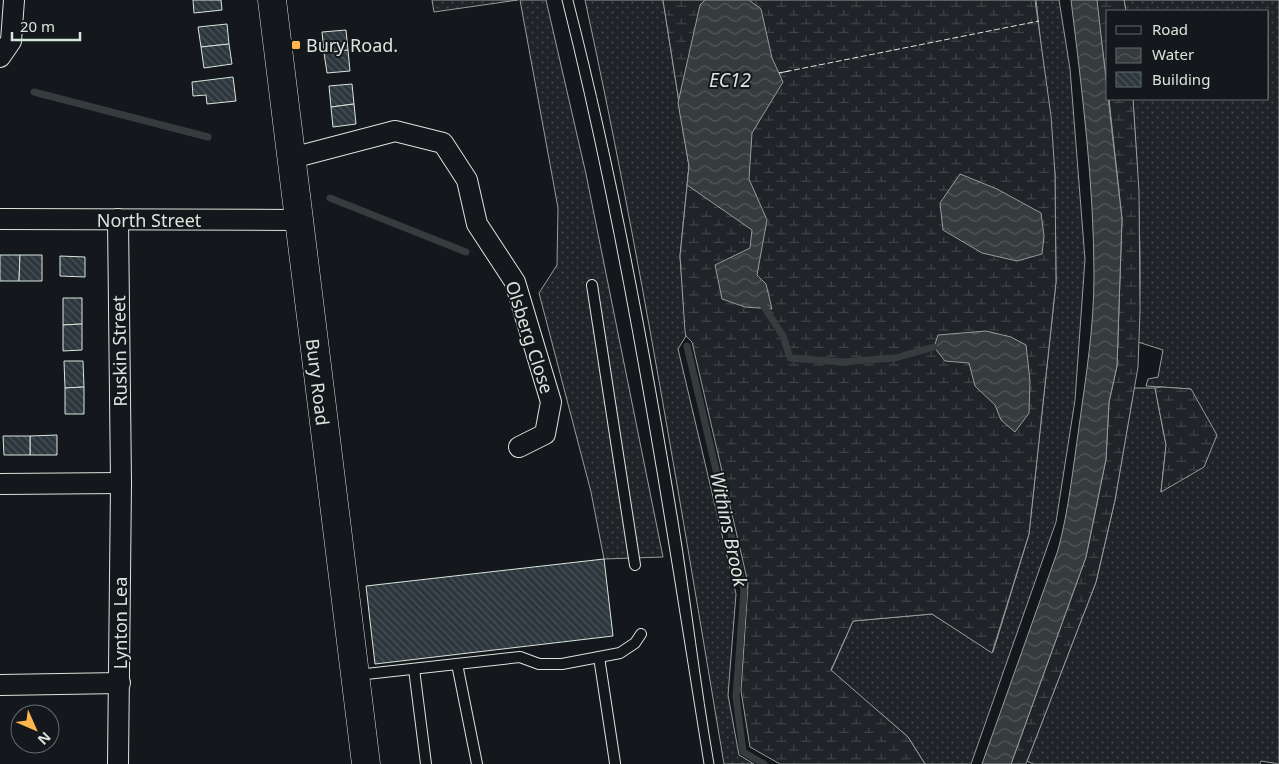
<svg xmlns="http://www.w3.org/2000/svg" width="1279" height="764" font-family="'Noto Sans',sans-serif">
<defs>
<pattern id="grass-dots" width="8" height="8" patternUnits="userSpaceOnUse" patternTransform="scale(1.25)"><rect width="8" height="8" fill="#202428"/><path d="M2 2h.1M6 6h.1" fill="none" stroke="#404447" stroke-width="1.8" stroke-linecap="round"/></pattern>
<pattern id="wetland-marsh" width="20" height="14" patternUnits="userSpaceOnUse" patternTransform="scale(1.25)"><rect width="20" height="14" fill="#202428"/><path d="M1 5h8M5 5V1M11 12h8M15 12V8" fill="none" stroke="#404447"/></pattern>
<pattern id="water-waves" width="16" height="10" patternUnits="userSpaceOnUse" patternTransform="scale(1.25)"><rect width="16" height="10" fill="#363b3e"/><path d="M0 5q4-4 8 0t8 0" fill="none" stroke="#525759"/></pattern>
<pattern id="building-back-hatch" width="6" height="6" patternUnits="userSpaceOnUse" patternTransform="scale(1.25)"><rect width="6" height="6" fill="#2c363c"/><path d="M-1 5l2 2M0 0l6 6M5-1l2 2" fill="none" stroke="#4a5358"/></pattern>
</defs>
<rect width="100%" height="100%" fill="#14181c"/>
<!-- grass -->
<g fill="url(#grass-dots)" stroke="#939e99">
<polygon points="432,0 518,0 434,12"/>
<polygon points="520,0 546,0 586,174 663,557 604,559 591,492 539,293 557,265 558,208"/>
<path d="M 585,0 L 663,0 L 689,166 L 680,256 L 686,336 L 678,349 L 736,594 L 728,695 L 739,755 L 754,764 L 724,764 C 681,508 640,253 585,0 Z"/>
<polygon points="1036,0 1059,0 1070,69 1085,259 1075,400 1056,522 971,764 925,764 908,737 831,671 853,621 932,614 993,652 1029,534 1056,282 1055,174"/>
<path d="M 1124,0 L 1279,0 L 1279,764 L 1261,761 L 1260,764 L 1033,764 L 1027,761 L 1096,582 L 1115,500 L 1134,388 L 1155,388 L 1166,445 L 1161,492 L 1191,389 L 1146,386 L 1148,379 L 1158,377 L 1163,350 L 1138,342 C 1143,261 1138,180 1133,99 L 1268,99 L 1268,11 L 1126,11 Z"/>
</g>
<!-- wetland -->
<g fill="url(#wetland-marsh)" stroke="#939e99">
<polygon points="663,0 1035,0 1051,116 1055,174 1056,282 1029,534 992,653 932,614 853,621 831,670 908,737 925,764 780,764 750,747 741,691 748,583 692,342 686,336 685,331 680,256 689,166"/>
<polygon points="1096,0 1124,0 1126,11 1108,11 1108,92"/>
<polygon points="1109,99 1133,99 1139,191 1140,311 1138,367 1115,500 1096,582 1026,764 1011,764 1086,557 1106,459 1109,402 1117,366 1122,219"/>
<polygon points="1162,387 1191,389 1217,435 1204,467 1161,492 1166,445 1155,388"/>
</g>
<!-- water -->
<g fill="url(#water-waves)" stroke="#939e99">
<polygon points="705,0 749,0 761,9 772,58 783,82 752,133 749,179 767,220 757,275 766,284 772,309 745,307 722,299 715,265 750,248 752,230 687,185 689,166 678,103 700,5"/>
<path d="M 1071,0 L 1097,0 L 1122,219 L 1117,366 L 1109,402 L 1106,459 L 1086,557 L 1011,764 L 982,764 L 1058,550 C 1069,509 1073,468 1079,427 C 1086,376 1094,327 1094,276 C 1094,184 1082,91 1071,0 Z"/>
<polygon points="960,174 997,189 1041,213 1044,236 1042,254 1017,261 982,253 943,230 940,203"/>
<polygon points="986,331 1011,337 1026,345 1030,381 1029,413 1015,432 1001,420 995,405 975,386 969,363 945,361 934,347 938,335"/>
</g>
<g fill="none" stroke-linecap="round" stroke-linejoin="round">
<!-- stream -->
<g stroke="#363b3e" stroke-width="7">
<polyline points="34,92 208,137"/>
<polyline points="330,198 466,252"/>
<polyline points="761,302 783,336 790,358 842,362 895,358 934,347"/>
<polyline points="687,346 744,590 736,696 743,752 764,764"/>
</g>
</g>
<!-- building -->
<g fill="url(#building-back-hatch)" stroke="#d8e6dc">
<polygon points="193,0 221,0 222,10 194,13"/>
<polygon points="227,24 229,44 201,47 198,27"/>
<polygon points="346,30 348,50 324,53 322,32"/>
<polygon points="229,44 232,64 204,68 201,47"/>
<polygon points="348,50 350,71 327,73 324,53"/>
<polygon points="233,77 236,101 207,104 206,95 193,96 192,82"/>
<polygon points="352,84 354,104 331,107 329,86"/>
<polygon points="354,104 356,124 333,127 331,107"/>
<polygon points="0,255 20,255 19,281 0,281"/>
<polygon points="20,255 42,255 42,281 19,281"/>
<polygon points="60,256 85,257 85,277 60,276"/>
<polygon points="63,298 82,298 82,324 63,325"/>
<polygon points="82,324 82,350 63,351 63,325"/>
<polygon points="64,361 83,361 84,387 65,388"/>
<polygon points="84,387 84,414 65,414 65,388"/>
<polygon points="57,435 57,455 30,455 30,436"/>
<polygon points="3,436 30,436 30,455 4,455"/>
<polygon points="604,559 613,636 375,664 366,586"/>
</g>
<g fill="none" stroke-linecap="round" stroke-linejoin="round">
<defs>
<g id="lane">
<polyline points="592,285 635,565"/>
<polyline points="599,657 615,763"/>
<polyline points="457,664 477,764"/>
<polyline points="414,669 426,764"/>
<polyline points="357,675 520,657 539,664 562,664 620,653 635,643 641,634"/>
</g>
<g id="street">
<polyline points="0,57 11,41 14,0"/>
<polyline points="292,158 395,131 443,143 467,180 477,224 515,282 551,402 545,434 519,447"/>
<polyline points="0,219 297,220"/>
<polyline points="0,484 121,483"/>
<polyline points="0,685 120,683"/>
<polyline points="118,764 121,483 118,219"/>
</g>
<polyline id="secondary" points="272,0 366,764"/>
</defs>
<!-- lane casing -->
<use href="#lane" stroke="#d8e6dc" stroke-width="12"/>
<!-- street casing -->
<use href="#street" stroke="#d8e6dc" stroke-width="22"/>
<!-- secondary casing -->
<use href="#secondary" stroke="#d8e6dc" stroke-width="29"/>
<!-- lane -->
<use href="#lane" stroke="#14181c" stroke-width="10"/>
<!-- street -->
<use href="#street" stroke="#14181c" stroke-width="20"/>
<!-- secondary -->
<use href="#secondary" stroke="#14181c" stroke-width="28"/>
<!-- tram -->
<g stroke="#d8e6dc" stroke-width="1">
<path d="M 562,0 C 625,251 663,508 704,764"/>
<path d="M 573,0 C 617,171 649,346 678,521 C 691,602 700,683 714,764"/>
</g>
<!-- fence -->
<polyline stroke="#d8e6dc" stroke-width="1" stroke-dasharray="6 2.5" stroke-linecap="butt" points="789,71 779,73 1039,21"/>
</g>
<!-- markers -->
<rect fill="#ffb74d" stroke="#14181c" stroke-width="2" x="291" y="40" width="10" height="10" rx="2.5"/>
<g text-anchor="middle" dominant-baseline="central" stroke-width="4" stroke-linejoin="round" paint-order="stroke">
<!-- poi labels -->
<g font-size="18" fill="#d8e6dc" stroke="#14181c" text-anchor="start">
<text x="306" y="45">Bury Road.</text>
</g>
<!-- street labels -->
<g font-size="18" fill="#d8e6dc" stroke="#14181c">
<text x="149" y="220">North Street</text>
<text transform="translate(530 337) rotate(72)">Olsberg Close</text>
<text transform="translate(119 351) rotate(-91)">Ruskin Street</text>
<text transform="translate(318 382) rotate(83)">Bury Road</text>
<text transform="translate(120 623) rotate(-90)">Lynton Lea</text>
</g>
<!-- water labels -->
<g font-size="19" font-style="italic" fill="#d8e6dc" stroke="#14181c">
<text x="730" y="80">EC12</text>
<text transform="translate(729 529) rotate(78)">Withins Brook</text>
</g>
</g>
<!-- legend -->
<rect x="1106" y="10" width="162" height="90" fill="#14181c" stroke="#626a69"/>
<rect x="1116" y="26" width="25" height="8" fill="#14181c" stroke="#626a69"/>
<text x="1152" y="35" font-size="15" fill="#d8e6dc">Road</text>
<rect x="1116" y="48" width="25" height="15" fill="url(#water-waves)" stroke="#626a69"/>
<text x="1152" y="60" font-size="15" fill="#d8e6dc">Water</text>
<rect x="1116" y="72" width="25" height="15" fill="url(#building-back-hatch)" stroke="#626a69"/>
<text x="1152" y="85" font-size="15" fill="#d8e6dc">Building</text>
<!-- north arrow -->
<g transform="translate(35 729) rotate(135)"><circle r="24" fill="#14181c" stroke="#626a69"/>
<path d="M0-4L9 19L0 12L-9 19Z" fill="#ffb74d"/>
<text y="-8" font-size="14" font-weight="bold" text-anchor="middle" fill="#d8e6dc">N</text>
</g>
<!-- scale -->
<path d="M12 32v8h68v-8" fill="none" stroke="#d8e6dc" stroke-width="2.5"/>
<text x="20" y="32" font-size="15" fill="#d8e6dc" stroke="#14181c" stroke-width="4" paint-order="stroke">20 m</text>
</svg>
